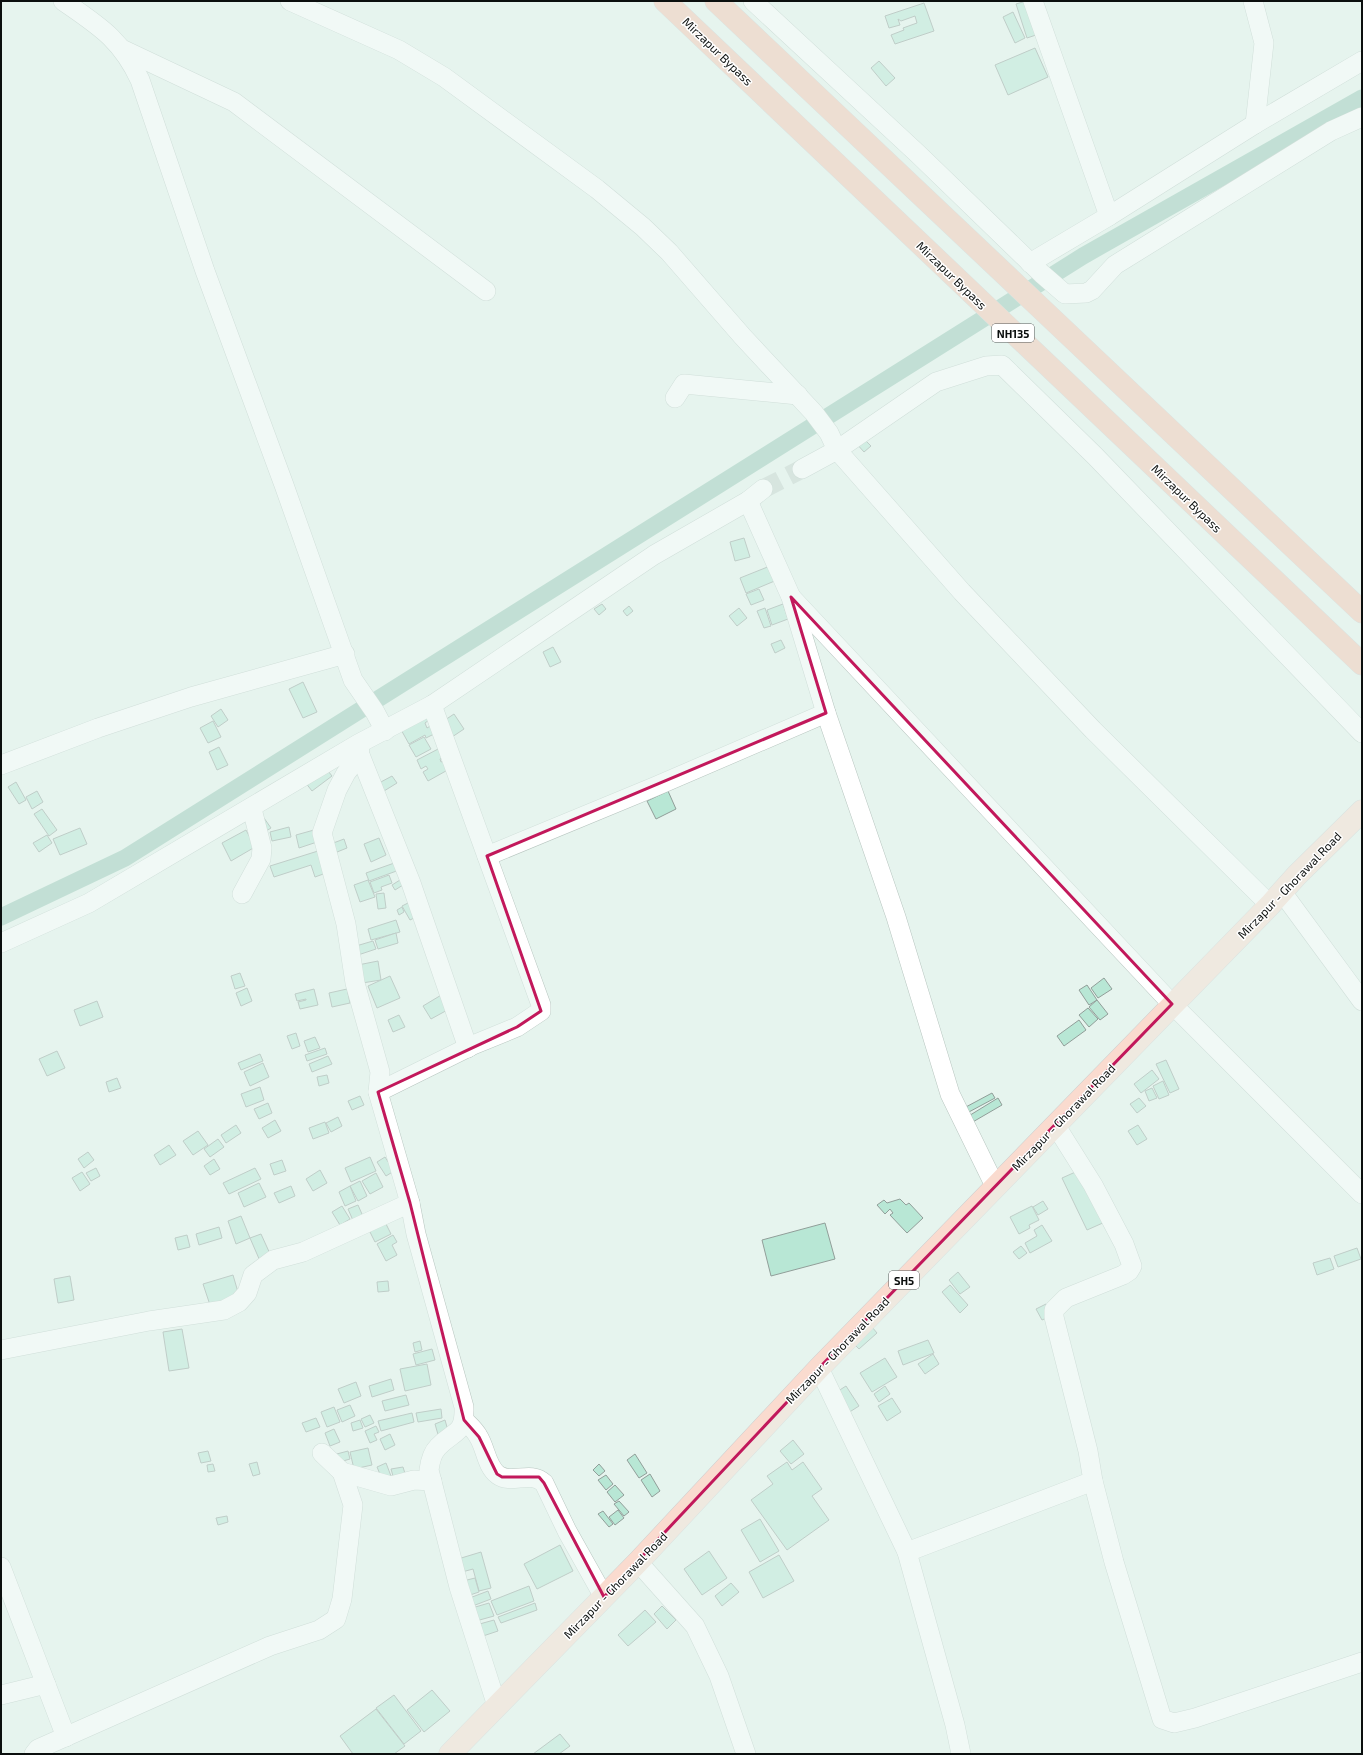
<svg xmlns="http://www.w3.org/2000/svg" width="1363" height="1755" font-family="'Exo 2',sans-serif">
<rect width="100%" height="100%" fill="#e6f4ee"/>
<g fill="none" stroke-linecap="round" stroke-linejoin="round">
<!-- canal -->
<polyline stroke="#98c6b5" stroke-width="17" points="1,917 125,858 1083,256 1362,98"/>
</g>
<!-- building -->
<g fill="#b8e7d5" stroke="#919e99">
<polygon points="1026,1 1039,34 1027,38 1016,4"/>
<polygon points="924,3 934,31 895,44 891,35 904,30 903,28 917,23 915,16 901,21 898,19 900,25 889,28 885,16"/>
<polygon points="1013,12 1025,38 1015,43 1003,17"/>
<polygon points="1035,48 1048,77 1008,95 995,65"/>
<polygon points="879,61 895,78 886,86 871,68"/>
<polygon points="862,437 871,446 864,452 856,443"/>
<polygon points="744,538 750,557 735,561 730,542"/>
<polygon points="770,566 777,580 746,593 740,578"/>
<polygon points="759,589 764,600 751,605 746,594"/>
<polygon points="602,604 606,609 599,615 594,609"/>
<polygon points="783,604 788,619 772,625 767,610"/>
<polygon points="629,606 633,611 627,616 623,611"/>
<polygon points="739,608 747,618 737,626 729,616"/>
<polygon points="765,608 771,626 764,628 757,611"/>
<polygon points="781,640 785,648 775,653 771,644"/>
<polygon points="553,647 561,662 550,667 543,652"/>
<polygon points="303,682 317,712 303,718 289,689"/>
<polygon points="221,709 228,720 218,727 211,716"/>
<polygon points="425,712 429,720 425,723 427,728 432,725 436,733 426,738 425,735 409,744 399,726"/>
<polygon points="454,714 464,729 452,737 442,722"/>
<polygon points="213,721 221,737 208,743 200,728"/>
<polygon points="424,737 431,749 416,757 409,745"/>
<polygon points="219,747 228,765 217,770 209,752"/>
<polygon points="442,747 447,755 440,759 441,762 449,759 453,767 428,781 423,772 428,769 426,766 421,769 417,760"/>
<polygon points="325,767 332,776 312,791 305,782"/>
<polygon points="392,776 397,783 384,791 379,783"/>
<polygon points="16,782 26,800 19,804 8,787"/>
<polygon points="37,791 43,802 32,809 26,797"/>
<polygon points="668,791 676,809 656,819 647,801"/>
<polygon points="42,809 57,830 49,836 34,814"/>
<polygon points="264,818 271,828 263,833 256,823"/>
<polygon points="289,827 291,837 272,841 270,832"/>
<polygon points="80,828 87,844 60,855 53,839"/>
<polygon points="246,830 255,847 231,861 222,843"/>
<polygon points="314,830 317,842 299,848 296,835"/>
<polygon points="47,835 52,843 39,852 33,843"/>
<polygon points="379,838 386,855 371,862 364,844"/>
<polygon points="344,839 347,848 332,854 328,845"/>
<polygon points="318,851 326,873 315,877 311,865 274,877 270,866"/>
<polygon points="400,861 402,869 369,881 366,873"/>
<polygon points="389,875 392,883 381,887 382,890 374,893 370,882"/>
<polygon points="368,880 375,897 360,902 354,885"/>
<polygon points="400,880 403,885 395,890 392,885"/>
<polygon points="384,893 386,908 378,909 376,894"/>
<polygon points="410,902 418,916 410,920 402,906"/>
<polygon points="402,907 404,912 399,915 397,910"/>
<polygon points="396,920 400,932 371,940 368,929"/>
<polygon points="396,933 398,943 378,949 375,940"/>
<polygon points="373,941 376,949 358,955 356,946"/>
<polygon points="378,961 381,980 362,983 358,965"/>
<polygon points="240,973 245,986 235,989 231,976"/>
<polygon points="390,976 400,998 377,1008 368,986"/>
<polygon points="1104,978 1112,989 1098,998 1091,988"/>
<polygon points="1087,985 1097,1000 1089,1005 1079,990"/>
<polygon points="247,988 252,1001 241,1006 236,993"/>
<polygon points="314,989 318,1005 300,1009 298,1002 306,1000 306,999 297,1001 295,994"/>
<polygon points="347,989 350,1003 332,1007 329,993"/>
<polygon points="443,994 451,1008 431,1019 423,1006"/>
<polygon points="1097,1000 1108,1014 1100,1020 1089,1007"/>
<polygon points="97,1001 103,1017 80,1026 74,1010"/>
<polygon points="1088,1008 1098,1019 1089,1027 1079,1015"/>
<polygon points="399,1015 405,1027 393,1032 388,1020"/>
<polygon points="1079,1020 1086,1030 1064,1046 1057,1036"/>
<polygon points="296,1033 300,1046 292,1049 287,1036"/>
<polygon points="315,1037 320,1048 308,1052 304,1041"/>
<polygon points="325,1048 327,1054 307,1061 305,1055"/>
<polygon points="57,1051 65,1068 47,1076 39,1059"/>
<polygon points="260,1054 263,1061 241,1070 238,1063"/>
<polygon points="328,1056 332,1064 312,1072 309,1064"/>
<polygon points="1166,1060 1179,1089 1170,1093 1156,1064"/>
<polygon points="263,1063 269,1077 250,1086 244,1072"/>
<polygon points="1152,1070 1159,1079 1141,1093 1134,1084"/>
<polygon points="327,1075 329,1083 319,1086 317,1077"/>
<polygon points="117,1078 121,1088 109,1092 106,1082"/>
<polygon points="1163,1081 1169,1095 1159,1099 1153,1086"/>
<polygon points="260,1087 264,1100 246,1107 241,1094"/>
<polygon points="1152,1088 1157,1098 1149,1101 1145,1091"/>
<polygon points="992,1093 995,1098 967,1113 964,1108"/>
<polygon points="360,1096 364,1105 352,1110 348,1101"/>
<polygon points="998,1098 1002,1105 971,1123 967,1117"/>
<polygon points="1139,1098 1146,1106 1137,1113 1130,1104"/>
<polygon points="268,1103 272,1113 259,1119 254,1109"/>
<polygon points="338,1117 342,1126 331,1132 326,1123"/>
<polygon points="275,1120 281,1131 268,1138 262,1128"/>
<polygon points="325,1122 329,1133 313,1139 309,1128"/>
<polygon points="236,1125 241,1133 226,1143 221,1135"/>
<polygon points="1138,1125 1147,1139 1137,1145 1128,1131"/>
<polygon points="198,1131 208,1145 193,1155 183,1141"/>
<polygon points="218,1139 224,1147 210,1157 204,1149"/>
<polygon points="169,1145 176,1155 160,1165 154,1155"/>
<polygon points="88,1152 94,1160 84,1168 78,1159"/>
<polygon points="370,1157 376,1171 351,1182 345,1168"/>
<polygon points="385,1157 394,1171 386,1176 377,1162"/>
<polygon points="214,1159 220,1169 210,1175 204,1166"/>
<polygon points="282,1160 286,1171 274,1175 270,1164"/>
<polygon points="96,1168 100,1176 91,1181 86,1173"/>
<polygon points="255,1168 261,1179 229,1194 223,1183"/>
<polygon points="320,1170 327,1183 313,1191 306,1179"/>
<polygon points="1080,1170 1105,1222 1087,1230 1062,1178"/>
<polygon points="82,1172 90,1184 80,1191 72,1178"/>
<polygon points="376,1173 383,1187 370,1194 362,1181"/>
<polygon points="360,1181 367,1196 358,1201 350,1186"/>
<polygon points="259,1183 266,1197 244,1207 238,1193"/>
<polygon points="291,1186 295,1196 279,1203 274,1193"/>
<polygon points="350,1186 356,1201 345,1206 339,1192"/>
<polygon points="900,1199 906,1205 909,1203 923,1218 907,1233 890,1215 893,1213 890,1209 885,1214 877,1205 884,1200 887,1203"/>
<polygon points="1043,1201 1048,1209 1038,1215 1033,1207"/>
<polygon points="358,1205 365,1221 355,1225 348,1209"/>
<polygon points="342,1206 350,1219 340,1225 332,1212"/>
<polygon points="1032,1206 1039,1220 1029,1225 1030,1228 1019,1234 1010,1217"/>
<polygon points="241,1216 250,1238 236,1244 228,1221"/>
<polygon points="384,1220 391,1234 375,1242 368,1228"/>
<polygon points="825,1223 835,1259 771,1276 762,1240"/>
<polygon points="1042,1225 1052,1241 1030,1253 1025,1243 1037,1236 1034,1230"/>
<polygon points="219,1227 222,1238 199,1245 196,1234"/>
<polygon points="261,1234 271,1256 260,1261 250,1238"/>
<polygon points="187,1235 190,1247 178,1250 175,1238"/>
<polygon points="393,1235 397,1242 392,1245 397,1255 386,1261 377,1244"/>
<polygon points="1021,1246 1027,1253 1019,1259 1013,1252"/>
<polygon points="1357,1248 1361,1259 1338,1267 1334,1256"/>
<polygon points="1330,1258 1334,1269 1317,1275 1313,1263"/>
<polygon points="958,1272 970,1287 960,1294 949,1280"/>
<polygon points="233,1275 240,1299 211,1308 203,1284"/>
<polygon points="70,1276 74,1300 58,1303 54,1279"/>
<polygon points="388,1281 389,1291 378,1292 377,1282"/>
<polygon points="950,1285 968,1305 960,1313 942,1292"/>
<polygon points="1046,1304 1051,1316 1042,1320 1036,1309"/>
<polygon points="872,1327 877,1333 859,1349 854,1344"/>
<polygon points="182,1329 189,1368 169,1371 163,1332"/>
<polygon points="928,1340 934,1353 903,1365 898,1351"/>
<polygon points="420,1341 422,1350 415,1352 413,1343"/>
<polygon points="432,1349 435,1360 416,1365 413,1354"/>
<polygon points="933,1354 939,1364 925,1374 918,1364"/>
<polygon points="885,1358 897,1377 872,1392 860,1373"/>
<polygon points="427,1364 431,1385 405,1391 400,1369"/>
<polygon points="391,1379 394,1390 372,1397 369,1386"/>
<polygon points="356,1382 361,1396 344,1403 338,1389"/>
<polygon points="846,1386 859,1406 848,1413 835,1393"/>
<polygon points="885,1386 890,1394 879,1402 874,1394"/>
<polygon points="406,1395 409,1405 385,1411 382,1401"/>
<polygon points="892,1398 901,1412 887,1421 878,1406"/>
<polygon points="350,1405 355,1416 342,1422 337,1410"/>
<polygon points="334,1407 340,1422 327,1427 321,1412"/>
<polygon points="441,1409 442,1418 418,1422 416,1413"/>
<polygon points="412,1413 414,1422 381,1431 378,1421"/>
<polygon points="370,1415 374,1423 365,1427 361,1419"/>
<polygon points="316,1418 320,1427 306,1432 302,1423"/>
<polygon points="360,1420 363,1428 353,1431 351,1423"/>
<polygon points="445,1420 449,1434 439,1438 435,1424"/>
<polygon points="376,1426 379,1432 374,1434 377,1440 370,1443 365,1431"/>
<polygon points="334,1429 340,1442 330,1446 325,1433"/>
<polygon points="390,1434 395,1445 385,1450 380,1439"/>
<polygon points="793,1440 804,1454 791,1464 780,1451"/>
<polygon points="368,1448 372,1465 354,1469 350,1452"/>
<polygon points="208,1451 211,1461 201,1463 198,1453"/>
<polygon points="348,1451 350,1459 336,1463 333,1455"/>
<polygon points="635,1454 647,1473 639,1478 627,1460"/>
<polygon points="257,1462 260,1474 253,1476 249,1464"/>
<polygon points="787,1462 792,1470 803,1462 822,1489 812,1496 829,1520 787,1550 751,1500 773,1484 767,1476"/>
<polygon points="386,1463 391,1476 382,1479 377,1467"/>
<polygon points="213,1464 215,1471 208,1472 207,1465"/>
<polygon points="599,1464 605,1471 599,1476 593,1470"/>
<polygon points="403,1467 407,1480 395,1483 391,1469"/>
<polygon points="650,1474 660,1491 652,1497 641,1480"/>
<polygon points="606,1475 613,1484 606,1490 598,1480"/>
<polygon points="615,1485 624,1495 615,1502 607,1492"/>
<polygon points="619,1501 629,1512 624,1516 614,1504"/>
<polygon points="618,1510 624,1518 615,1525 609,1517"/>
<polygon points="603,1511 613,1524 609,1527 598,1514"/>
<polygon points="227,1516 228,1522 218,1525 216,1518"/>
<polygon points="760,1519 779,1551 760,1562 741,1530"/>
<polygon points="560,1545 573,1571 537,1589 524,1564"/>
<polygon points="709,1551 727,1578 702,1595 684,1569"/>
<polygon points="481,1552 491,1588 479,1591 473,1569 462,1572 458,1559"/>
<polygon points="779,1555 794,1581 763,1598 749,1572"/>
<polygon points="475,1578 479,1592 467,1596 463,1581"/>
<polygon points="731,1583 739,1592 722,1606 715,1596"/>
<polygon points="529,1586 534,1601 497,1615 491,1601"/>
<polygon points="488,1591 491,1599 470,1607 467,1599"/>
<polygon points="489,1603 494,1616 476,1621 472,1608"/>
<polygon points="535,1603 537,1610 501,1623 498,1617"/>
<polygon points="662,1606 676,1620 667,1629 654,1614"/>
<polygon points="645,1610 656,1622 628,1646 618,1635"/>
<polygon points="494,1620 498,1631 480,1637 476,1625"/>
<polygon points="432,1690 450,1711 424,1732 407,1710"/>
<polygon points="394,1695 421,1731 404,1744 376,1708"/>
<polygon points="376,1709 405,1746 394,1754 353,1754 340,1736"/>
<polygon points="560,1734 570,1746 559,1754 533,1754"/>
</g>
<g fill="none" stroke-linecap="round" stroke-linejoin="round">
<!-- street-tunnel -->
<polyline stroke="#c5d2cc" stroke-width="19" stroke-dasharray="19 10" stroke-linecap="butt" points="763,489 802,469"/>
<defs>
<g id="street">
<path d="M 63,1 C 99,26 121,39 140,80 L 205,271 L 284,485 L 353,680 L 375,712 L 385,731"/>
<polyline points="290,1 399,50 444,77 597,189 643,227 669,252 743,337 814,413 829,433 837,450 962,592 1093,730 1270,905"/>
<polyline points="753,1 918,154 1042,274 1065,294 1086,293 1092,290 1115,265 1331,131 1362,117"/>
<polyline points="1033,1 1109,216"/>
<polyline points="1253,1 1264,43 1255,124"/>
<polyline points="124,50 234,102 486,291"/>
<polyline points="1030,263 1109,216 1255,124 1362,61"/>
<polyline points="675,398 684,384 798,395"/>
<polyline points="802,469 837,450 936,382 986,366 1002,365 1095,456 1362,733"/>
<polyline points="748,501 791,597 826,713 896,917 950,1094 995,1186"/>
<polyline points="791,597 1172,1004 1362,1194"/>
<polyline points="359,745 360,755 411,883 468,1048"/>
<path d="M 360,755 L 346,773 L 337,790 L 322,833 L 346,924 L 355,983 L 380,1072 L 378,1092 L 410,1203 L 416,1234 L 464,1407 C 465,1435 454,1430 438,1447 C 432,1453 430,1462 429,1470 L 459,1587 L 497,1706"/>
<polyline points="1,765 98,728 191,697 345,654"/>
<polyline points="487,856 654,787 826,713"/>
<polyline points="1282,892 1362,1001"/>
<polyline points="242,894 261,859 262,848 252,809"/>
<polyline points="1,943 89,903 358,744 432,705 654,555 748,501 763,489"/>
<polyline points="378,1092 473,1045 517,1027 541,1011 541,1005 432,705"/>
<polyline points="1,1350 149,1321 224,1310 239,1302 247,1293 253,1275 273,1260 303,1252 410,1203"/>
<polyline points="819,1368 907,1552 955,1725 961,1754"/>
<path d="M 464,1420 C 469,1425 475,1430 478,1436 C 486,1448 486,1466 498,1475 C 512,1485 530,1470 544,1483 L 567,1531 L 604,1597"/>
<polyline points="322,1453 342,1472 391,1486 414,1480 432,1481"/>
<polyline points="1093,1481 1114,1562 1162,1719 1174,1723 1195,1718 1362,1662"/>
<polyline points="907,1552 1093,1481 1088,1451 1054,1317 1054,1310 1066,1298 1123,1275 1129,1271 1132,1266 1124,1244 1093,1185 1056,1126"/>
<polyline points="638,1562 695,1626 719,1676 746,1754"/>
<polyline points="1,1567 66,1737"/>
<polyline points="1,1695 46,1684"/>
<polyline points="34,1754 38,1749 270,1646 319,1630 336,1619 342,1599 353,1505 342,1472"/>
</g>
<polyline id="primary" points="450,1754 638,1562 819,1368 1270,905 1297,875 1362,811"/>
<g id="highway">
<polyline points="665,1 1362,664"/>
<polyline points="716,1 1362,612"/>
</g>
</defs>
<!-- street casing -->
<use href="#street" stroke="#b8c6c0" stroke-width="20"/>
<!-- primary casing -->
<use href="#primary" stroke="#cecfcf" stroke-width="23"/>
<!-- highway casing -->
<use href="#highway" stroke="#cecfcf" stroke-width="23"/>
<!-- street -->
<use href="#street" stroke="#fff" stroke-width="19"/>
<!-- primary -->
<use href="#primary" stroke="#fadbcf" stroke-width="22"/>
<!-- highway -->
<use href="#highway" stroke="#f7c3af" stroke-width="22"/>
</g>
<!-- marked area -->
<path d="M0 0H1363V1755H0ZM 791,597 L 1172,1004 L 819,1368 L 604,1597 L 544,1483 L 539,1477 L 502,1477 L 497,1474 L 479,1437 L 464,1420 L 410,1203 L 378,1092 L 517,1027 L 541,1011 L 487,856 L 826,713 Z" fill="#e6f4ee" fill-opacity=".55" fill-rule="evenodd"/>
<path fill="none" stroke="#c2185b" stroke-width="3" stroke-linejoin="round" d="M 791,597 L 1172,1004 L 819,1368 L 604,1597 L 544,1483 L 539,1477 L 502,1477 L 497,1474 L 479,1437 L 464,1420 L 410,1203 L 378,1092 L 517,1027 L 541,1011 L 487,856 L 826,713 Z"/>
<g text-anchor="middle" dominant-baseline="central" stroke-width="3" stroke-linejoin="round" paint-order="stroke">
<!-- shield labels -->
<g fill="#fff" stroke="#545756" stroke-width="1">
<rect x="992" y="324" width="42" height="18" rx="3"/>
<rect x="889" y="1271" width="30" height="18" rx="3"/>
</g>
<g font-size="11" font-weight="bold" fill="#0b0f0e">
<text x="1013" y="333">NH135</text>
<text x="904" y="1280">SH5</text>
</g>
<!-- street labels -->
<g font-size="12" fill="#0b0f0e" stroke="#fff">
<text transform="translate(718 51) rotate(44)">Mirzapur Bypass</text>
<text transform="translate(952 275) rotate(44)">Mirzapur Bypass</text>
<text transform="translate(1187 498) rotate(44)">Mirzapur Bypass</text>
<text transform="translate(1289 885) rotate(-46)">Mirzapur - Ghorawal Road</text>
<text transform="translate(1063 1117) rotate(-46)">Mirzapur - Ghorawal Road</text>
<text transform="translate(837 1350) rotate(-46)">Mirzapur - Ghorawal Road</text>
<text transform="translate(615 1585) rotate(-46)">Mirzapur - Ghorawal Road</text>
</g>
</g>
<!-- border -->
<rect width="1363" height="1755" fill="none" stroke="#0b0f0e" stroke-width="4"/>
</svg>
